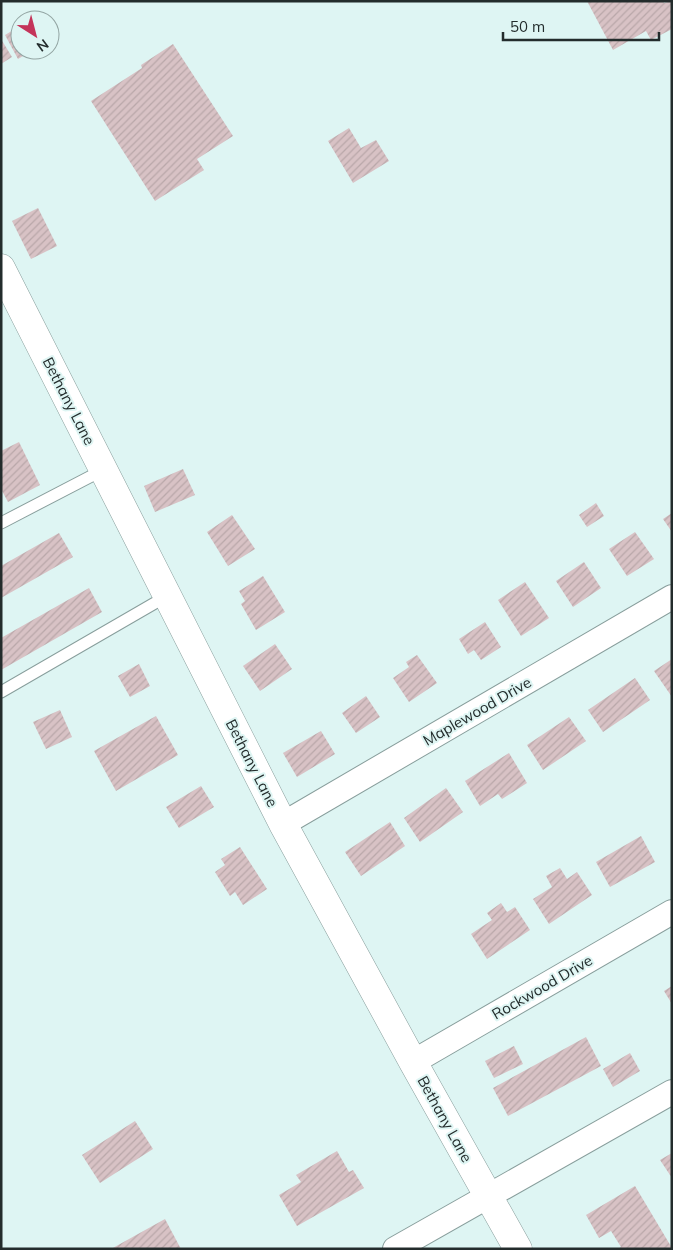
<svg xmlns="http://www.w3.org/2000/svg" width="673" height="1250" font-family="Mulish,sans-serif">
<defs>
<pattern id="building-hatch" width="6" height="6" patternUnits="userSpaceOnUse" patternTransform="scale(1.25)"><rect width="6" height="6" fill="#d8c2c5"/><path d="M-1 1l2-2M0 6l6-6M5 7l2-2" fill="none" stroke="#b9a7a9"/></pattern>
</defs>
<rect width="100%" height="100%" fill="#def5f3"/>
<!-- building -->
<g fill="url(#building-hatch)">
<polygon points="587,1 663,1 664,3 672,1 672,29 651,40 646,31 613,50"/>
<polygon points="20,26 20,50 33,50 18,59 5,35"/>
<polygon points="1,39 12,57 1,64"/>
<polygon points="173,44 233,136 197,159 204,170 155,201 91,101 142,68 141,65"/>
<polygon points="349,128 361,148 376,140 389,161 353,183 328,141"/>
<polygon points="38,208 57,246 31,259 12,221"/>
<polygon points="19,442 40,485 8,502 1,489 1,451"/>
<polygon points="183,469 195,495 155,512 144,486"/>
<polygon points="596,503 604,516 587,527 579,515"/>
<polygon points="672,513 672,532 663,519"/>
<polygon points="232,515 255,549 228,566 207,532"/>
<polygon points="635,532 654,559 627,576 609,549"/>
<polygon points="59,533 73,557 1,598 1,566"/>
<polygon points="584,562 601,588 573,607 556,581"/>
<polygon points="263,576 285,612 256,630 241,604 245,601 239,591"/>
<polygon points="525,582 549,618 521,636 498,600"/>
<polygon points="89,588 102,612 1,670 1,638"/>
<polygon points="485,622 501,647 481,660 474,650 468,654 459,639"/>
<polygon points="275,644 292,669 260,691 243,666"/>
<polygon points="417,655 437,683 409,702 393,678 409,667 406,662"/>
<polygon points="672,659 672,697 654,671"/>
<polygon points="139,664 150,686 130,697 118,676"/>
<polygon points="635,678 650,700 603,732 588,710"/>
<polygon points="366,696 380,717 356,733 342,713"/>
<polygon points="60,710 72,737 46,749 33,722"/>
<polygon points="156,716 178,755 116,791 94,751"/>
<polygon points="569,717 586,741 543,770 527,745"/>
<polygon points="321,731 335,754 297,777 283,753"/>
<polygon points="509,753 527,783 502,799 498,794 480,806 465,781"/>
<polygon points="201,786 214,807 179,828 166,807"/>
<polygon points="446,788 463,812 420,842 404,818"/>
<polygon points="390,822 405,846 361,876 345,852"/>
<polygon points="641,836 655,862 610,887 596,862"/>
<polygon points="240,847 267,889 243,905 235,892 230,896 215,872 225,865 221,859"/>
<polygon points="560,868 567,879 577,872 592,895 549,924 533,899 552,887 546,876"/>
<polygon points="501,903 507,912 515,907 530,930 487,959 471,934 492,920 487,913"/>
<polygon points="672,986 672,1004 664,991"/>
<polygon points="586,1037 601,1066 508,1116 493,1088"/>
<polygon points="514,1046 523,1064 494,1078 485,1061"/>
<polygon points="630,1053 640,1071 613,1087 603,1069"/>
<polygon points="135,1121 153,1149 100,1183 82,1155"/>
<polygon points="337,1151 349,1172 353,1170 364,1188 297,1226 279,1195 301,1182 296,1175"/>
<polygon points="672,1153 672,1178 660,1160"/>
<polygon points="635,1186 672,1248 672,1249 618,1249 621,1247 611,1231 599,1238 586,1215"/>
<polygon points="165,1219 181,1249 111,1249"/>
</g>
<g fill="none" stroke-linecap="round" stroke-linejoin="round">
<defs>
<g id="service">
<polyline points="1,523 103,470"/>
<polyline points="1,692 167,596"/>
</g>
<g id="minor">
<polyline points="283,824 672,597"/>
<polyline points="413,1062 672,912"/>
<polyline points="395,1249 672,1092"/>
</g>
<polyline id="tertiary" points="1,268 283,824 413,1062 518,1249"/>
</defs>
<!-- service casing -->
<use href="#service" stroke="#889e9c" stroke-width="13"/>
<!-- minor casing -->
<use href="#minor" stroke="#889e9c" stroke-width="26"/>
<!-- tertiary casing -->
<use href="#tertiary" stroke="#889e9c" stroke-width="29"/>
<!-- service -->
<use href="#service" stroke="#fff" stroke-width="11"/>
<!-- minor -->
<use href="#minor" stroke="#fff" stroke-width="24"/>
<!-- tertiary -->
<use href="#tertiary" stroke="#fff" stroke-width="28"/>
</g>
<g text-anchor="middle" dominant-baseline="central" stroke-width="4" stroke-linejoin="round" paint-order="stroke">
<!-- street labels -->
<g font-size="15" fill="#232c2c" stroke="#def5f3">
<text transform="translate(69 401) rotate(63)">Bethany Lane</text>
<text transform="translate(477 711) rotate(-30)">Maplewood Drive</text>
<text transform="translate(252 763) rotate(63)">Bethany Lane</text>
<text transform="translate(542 987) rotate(-30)">Rockwood Drive</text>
<text transform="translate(445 1119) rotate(61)">Bethany Lane</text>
</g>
</g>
<!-- border -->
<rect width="673" height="1250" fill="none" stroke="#232c2c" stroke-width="5"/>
<!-- north arrow -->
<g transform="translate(35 35) rotate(144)"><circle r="24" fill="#def5f3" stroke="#93a5a3"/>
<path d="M0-4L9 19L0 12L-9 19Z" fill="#c4345a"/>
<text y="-8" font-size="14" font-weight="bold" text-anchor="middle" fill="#232c2c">N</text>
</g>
<!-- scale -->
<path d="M503 32v8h156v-8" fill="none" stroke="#232c2c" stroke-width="2.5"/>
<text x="510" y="32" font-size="15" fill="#232c2c" stroke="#def5f3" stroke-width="4" paint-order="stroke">50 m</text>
</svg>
